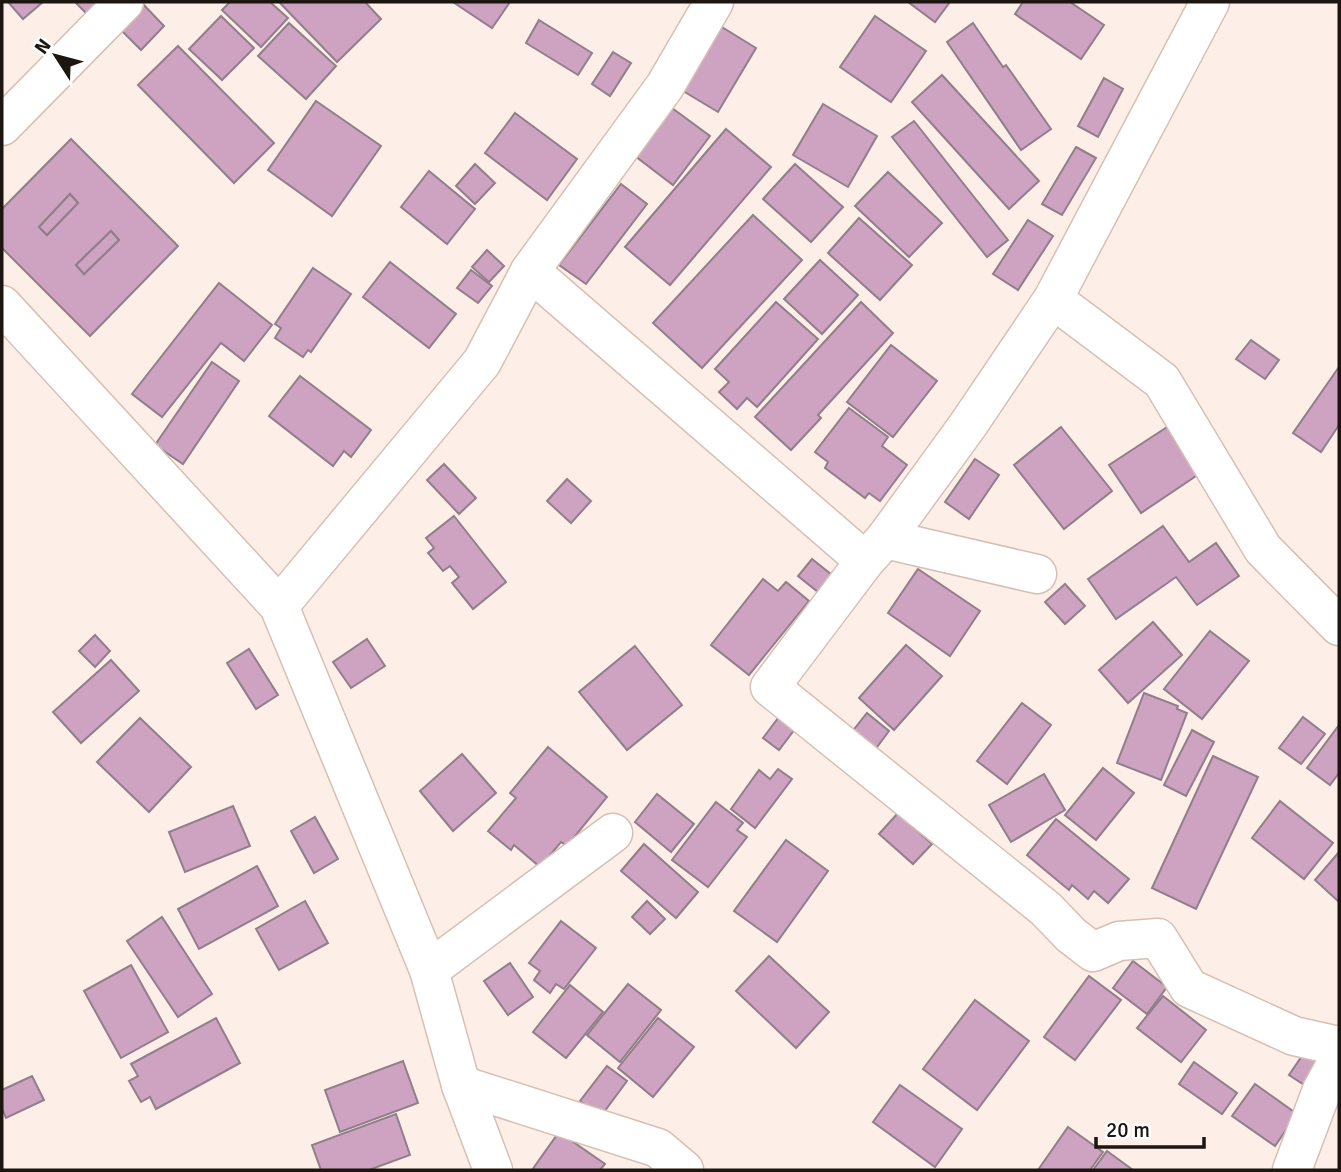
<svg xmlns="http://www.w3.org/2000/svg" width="1341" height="1172" font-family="Signika,sans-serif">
<rect width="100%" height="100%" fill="#fdefe7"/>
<!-- building -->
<g fill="#cea2c1" stroke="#917e8b" stroke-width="2" fill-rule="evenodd">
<polygon points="8,2 43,2 23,19"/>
<polygon points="75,2 102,2 89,16"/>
<polygon points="141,2 164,26 141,50 117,26"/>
<polygon points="230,2 270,2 288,18 261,47 222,10"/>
<polygon points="279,2 365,2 381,19 337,62"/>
<polygon points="453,2 510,2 492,28"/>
<polygon points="908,2 950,2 935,22"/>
<polygon points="1023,2 1070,2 1104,25 1081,59 1015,14"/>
<polygon points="221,16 254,48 222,80 189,49"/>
<polygon points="875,16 926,51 891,102 840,67"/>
<polygon points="539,20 592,53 578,75 526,43"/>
<polygon points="712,21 756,48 718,112 673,85"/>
<polygon points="289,23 336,66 306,99 258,56"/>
<polygon points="973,23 1003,67 1006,65 1051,129 1021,150 947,42"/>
<polygon points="178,46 274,143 234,183 138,85"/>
<polygon points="613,52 631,63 610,96 592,84"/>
<polygon points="942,75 1039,181 1009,209 912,102"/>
<polygon points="1104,78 1123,89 1098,137 1078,126"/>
<polygon points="316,101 381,146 332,216 268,170"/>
<polygon points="823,104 877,136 848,187 793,155"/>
<polygon points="672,108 710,136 673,185 635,156"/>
<polygon points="515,113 577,159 547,200 485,153"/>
<polygon points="914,121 1008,240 987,257 892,137"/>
<polygon points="726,129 771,167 670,285 625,247"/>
<path d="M 71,139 L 178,246 L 90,336 L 2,248 L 2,209 ZM 70,194 L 78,203 L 47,235 L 39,227 ZM 111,231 L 119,240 L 84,274 L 76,265 Z"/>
<polygon points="1076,147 1096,158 1062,215 1042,204"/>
<polygon points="475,164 495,183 475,204 456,186"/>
<polygon points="795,164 843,207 811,242 763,199"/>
<polygon points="429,171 475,209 447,244 401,207"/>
<polygon points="888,172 942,223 909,257 855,206"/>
<polygon points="621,184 647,204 586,284 559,265"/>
<polygon points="70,194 78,203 47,235 39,227"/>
<polygon points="753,215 802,260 702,368 653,323"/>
<polygon points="859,218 912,265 880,300 828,253"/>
<polygon points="1028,220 1053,236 1018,290 993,274"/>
<polygon points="111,231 119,240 84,274 76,265"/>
<polygon points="487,250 504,266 489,282 472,267"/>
<polygon points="820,260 858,295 822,334 784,299"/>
<polygon points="390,262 456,314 429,348 363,297"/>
<polygon points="313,268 351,294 311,352 308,350 303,357 275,338 281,328 275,324"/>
<polygon points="471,270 492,286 478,303 457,288"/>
<polygon points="219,283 272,325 244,361 221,343 162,417 132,394"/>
<polygon points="776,302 818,339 757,407 747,398 737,409 719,392 729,382 715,369"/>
<polygon points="861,302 893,333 818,415 821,418 791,450 755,417"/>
<polygon points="1251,340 1279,360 1265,379 1236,359"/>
<polygon points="891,345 937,381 893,437 847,402"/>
<polygon points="212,362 239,381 183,464 155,445"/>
<polygon points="1339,367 1339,425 1321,452 1293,433"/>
<polygon points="300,376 371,430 351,457 344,451 333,466 269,416"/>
<polygon points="849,408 888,437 882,446 907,465 880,501 869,493 865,498 825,468 828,462 815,452"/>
<polygon points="1061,427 1112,491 1064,529 1014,465"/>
<polygon points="1167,427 1199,474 1141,513 1109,465"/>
<polygon points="975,459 999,475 969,519 945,502"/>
<polygon points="444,464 476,498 459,514 427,480"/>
<polygon points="567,479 591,501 571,523 547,501"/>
<polygon points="454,516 506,582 473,609 452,583 459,577 450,566 443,571 428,553 434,548 426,538"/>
<polygon points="1163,526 1189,562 1216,543 1239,576 1197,605 1176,577 1116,619 1088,579"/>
<polygon points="812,559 837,579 823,596 798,576"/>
<polygon points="918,569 980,611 950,656 888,613"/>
<polygon points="763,579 778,591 786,582 809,601 749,675 711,645"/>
<polygon points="1065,584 1085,606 1065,624 1045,602"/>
<polygon points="1153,622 1182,655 1128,703 1099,670"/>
<polygon points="1210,631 1249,661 1202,719 1164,689"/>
<polygon points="95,635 110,651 95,667 79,651"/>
<polygon points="367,639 385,666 351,688 333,662"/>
<polygon points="906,645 942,676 894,730 859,698"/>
<polygon points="635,646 682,705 627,750 579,692"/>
<polygon points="249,649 278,695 256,709 227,663"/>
<polygon points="111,660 139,691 81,743 53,712"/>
<polygon points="1144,693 1178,706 1177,709 1187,713 1161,780 1117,763"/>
<polygon points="1022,703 1051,725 1007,784 977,761"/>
<polygon points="782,713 798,725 779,750 763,738"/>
<polygon points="867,713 889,731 874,751 851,733"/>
<polygon points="1303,717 1325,734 1301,764 1279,748"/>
<polygon points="140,718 191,767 149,812 97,762"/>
<polygon points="1339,725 1339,773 1330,785 1307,768"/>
<polygon points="1192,730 1214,742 1186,796 1164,785"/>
<polygon points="548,747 607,797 567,846 561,842 540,867 514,845 511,850 488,831 516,798 510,793"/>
<polygon points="462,754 496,793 453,831 420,791"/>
<polygon points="1213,756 1258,777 1196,909 1152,888"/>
<polygon points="1103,768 1134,793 1096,840 1065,815"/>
<polygon points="778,769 792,779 755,828 731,809 759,770 770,779"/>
<polygon points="1044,774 1065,810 1011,842 989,805"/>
<polygon points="657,794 694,824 671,852 635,822"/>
<polygon points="1280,801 1333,843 1304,879 1252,838"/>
<polygon points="716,802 743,823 737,830 747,837 708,887 672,860"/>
<polygon points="233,806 250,846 185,872 169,832"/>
<polygon points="898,813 932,844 913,864 879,834"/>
<polygon points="315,817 338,859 314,873 291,831"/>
<polygon points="1056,819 1129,879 1108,903 1094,891 1088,899 1072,885 1069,890 1027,855"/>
<polygon points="786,840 828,871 777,942 734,911"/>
<polygon points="644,844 698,892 676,918 621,871"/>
<polygon points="1339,852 1339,902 1315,880"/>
<polygon points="257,866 278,906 199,949 178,909"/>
<polygon points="305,901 328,943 279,970 256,929"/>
<polygon points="647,901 665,919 650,934 632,917"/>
<polygon points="162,917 212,994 178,1017 127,941"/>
<polygon points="561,921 596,948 564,989 556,984 550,993 534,980 540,971 529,963"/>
<polygon points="769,956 829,1012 796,1048 736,991"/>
<polygon points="1133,961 1167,987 1147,1014 1113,988"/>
<polygon points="510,963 533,997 508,1015 484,981"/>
<polygon points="131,965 168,1032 121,1058 84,991"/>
<polygon points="1089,976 1121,1000 1075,1060 1044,1037"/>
<polygon points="628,984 661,1010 620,1062 587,1035"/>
<polygon points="570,985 603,1012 566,1058 533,1032"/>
<polygon points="1163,996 1206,1030 1181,1062 1137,1028"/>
<polygon points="975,1000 1029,1041 977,1110 923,1069"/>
<polygon points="216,1018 240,1063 156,1109 150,1097 141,1102 129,1081 138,1076 131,1064"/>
<polygon points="658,1018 694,1047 653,1097 618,1068"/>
<polygon points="1304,1053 1326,1069 1312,1090 1289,1075"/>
<polygon points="403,1061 418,1103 340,1132 325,1090"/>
<polygon points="1194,1062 1237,1093 1222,1114 1179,1084"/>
<polygon points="607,1066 627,1081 601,1116 580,1101"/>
<polygon points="32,1076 44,1100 6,1118 2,1108 2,1090"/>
<polygon points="1255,1084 1297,1114 1275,1146 1232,1116"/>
<polygon points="900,1085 962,1129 935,1167 873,1122"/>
<polygon points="396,1114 410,1155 369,1170 321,1170 312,1145"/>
<polygon points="1068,1127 1103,1152 1090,1170 1038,1170"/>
<polygon points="559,1132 605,1164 600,1170 532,1170"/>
<polygon points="1107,1151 1133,1170 1093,1170"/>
</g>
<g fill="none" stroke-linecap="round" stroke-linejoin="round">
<defs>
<g id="street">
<polyline points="1210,2 1053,299 968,425 885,539 865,561 770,687 1046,909 1071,935 1093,952 1119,941 1158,938 1189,988 1294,1036 1339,1046"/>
<polyline points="2,126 124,2"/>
<polyline points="530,271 865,561"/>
<polyline points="1053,299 1162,381 1263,549 1339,626"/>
<polyline points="2,305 279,606 429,970 461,1085 493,1170"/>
<polyline points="885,539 1037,574"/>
<polyline points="279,606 482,362 530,271 665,86 714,2"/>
<polyline points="429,970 613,833"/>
<polyline points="461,1085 658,1148 684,1170"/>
<polyline points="1292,1170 1322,1090 1339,1059"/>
</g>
</defs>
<!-- street casing -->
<use href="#street" stroke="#d6c0b3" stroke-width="41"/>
<!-- street -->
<use href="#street" stroke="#fff" stroke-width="38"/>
</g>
<!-- border -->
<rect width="1341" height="1172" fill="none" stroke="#1c1510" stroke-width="7"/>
<!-- north arrow -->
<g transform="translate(56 56) rotate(306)" stroke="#ffffff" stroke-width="5" paint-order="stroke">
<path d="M0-5L12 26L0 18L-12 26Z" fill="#1c1510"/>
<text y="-10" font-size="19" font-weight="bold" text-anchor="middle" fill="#1c1510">N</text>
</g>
<!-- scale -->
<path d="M1096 1137v10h108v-10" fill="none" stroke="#1c1510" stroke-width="3.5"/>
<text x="1106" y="1137" font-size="21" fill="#1c1510" stroke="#ffffff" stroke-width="5" paint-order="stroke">20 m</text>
</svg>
